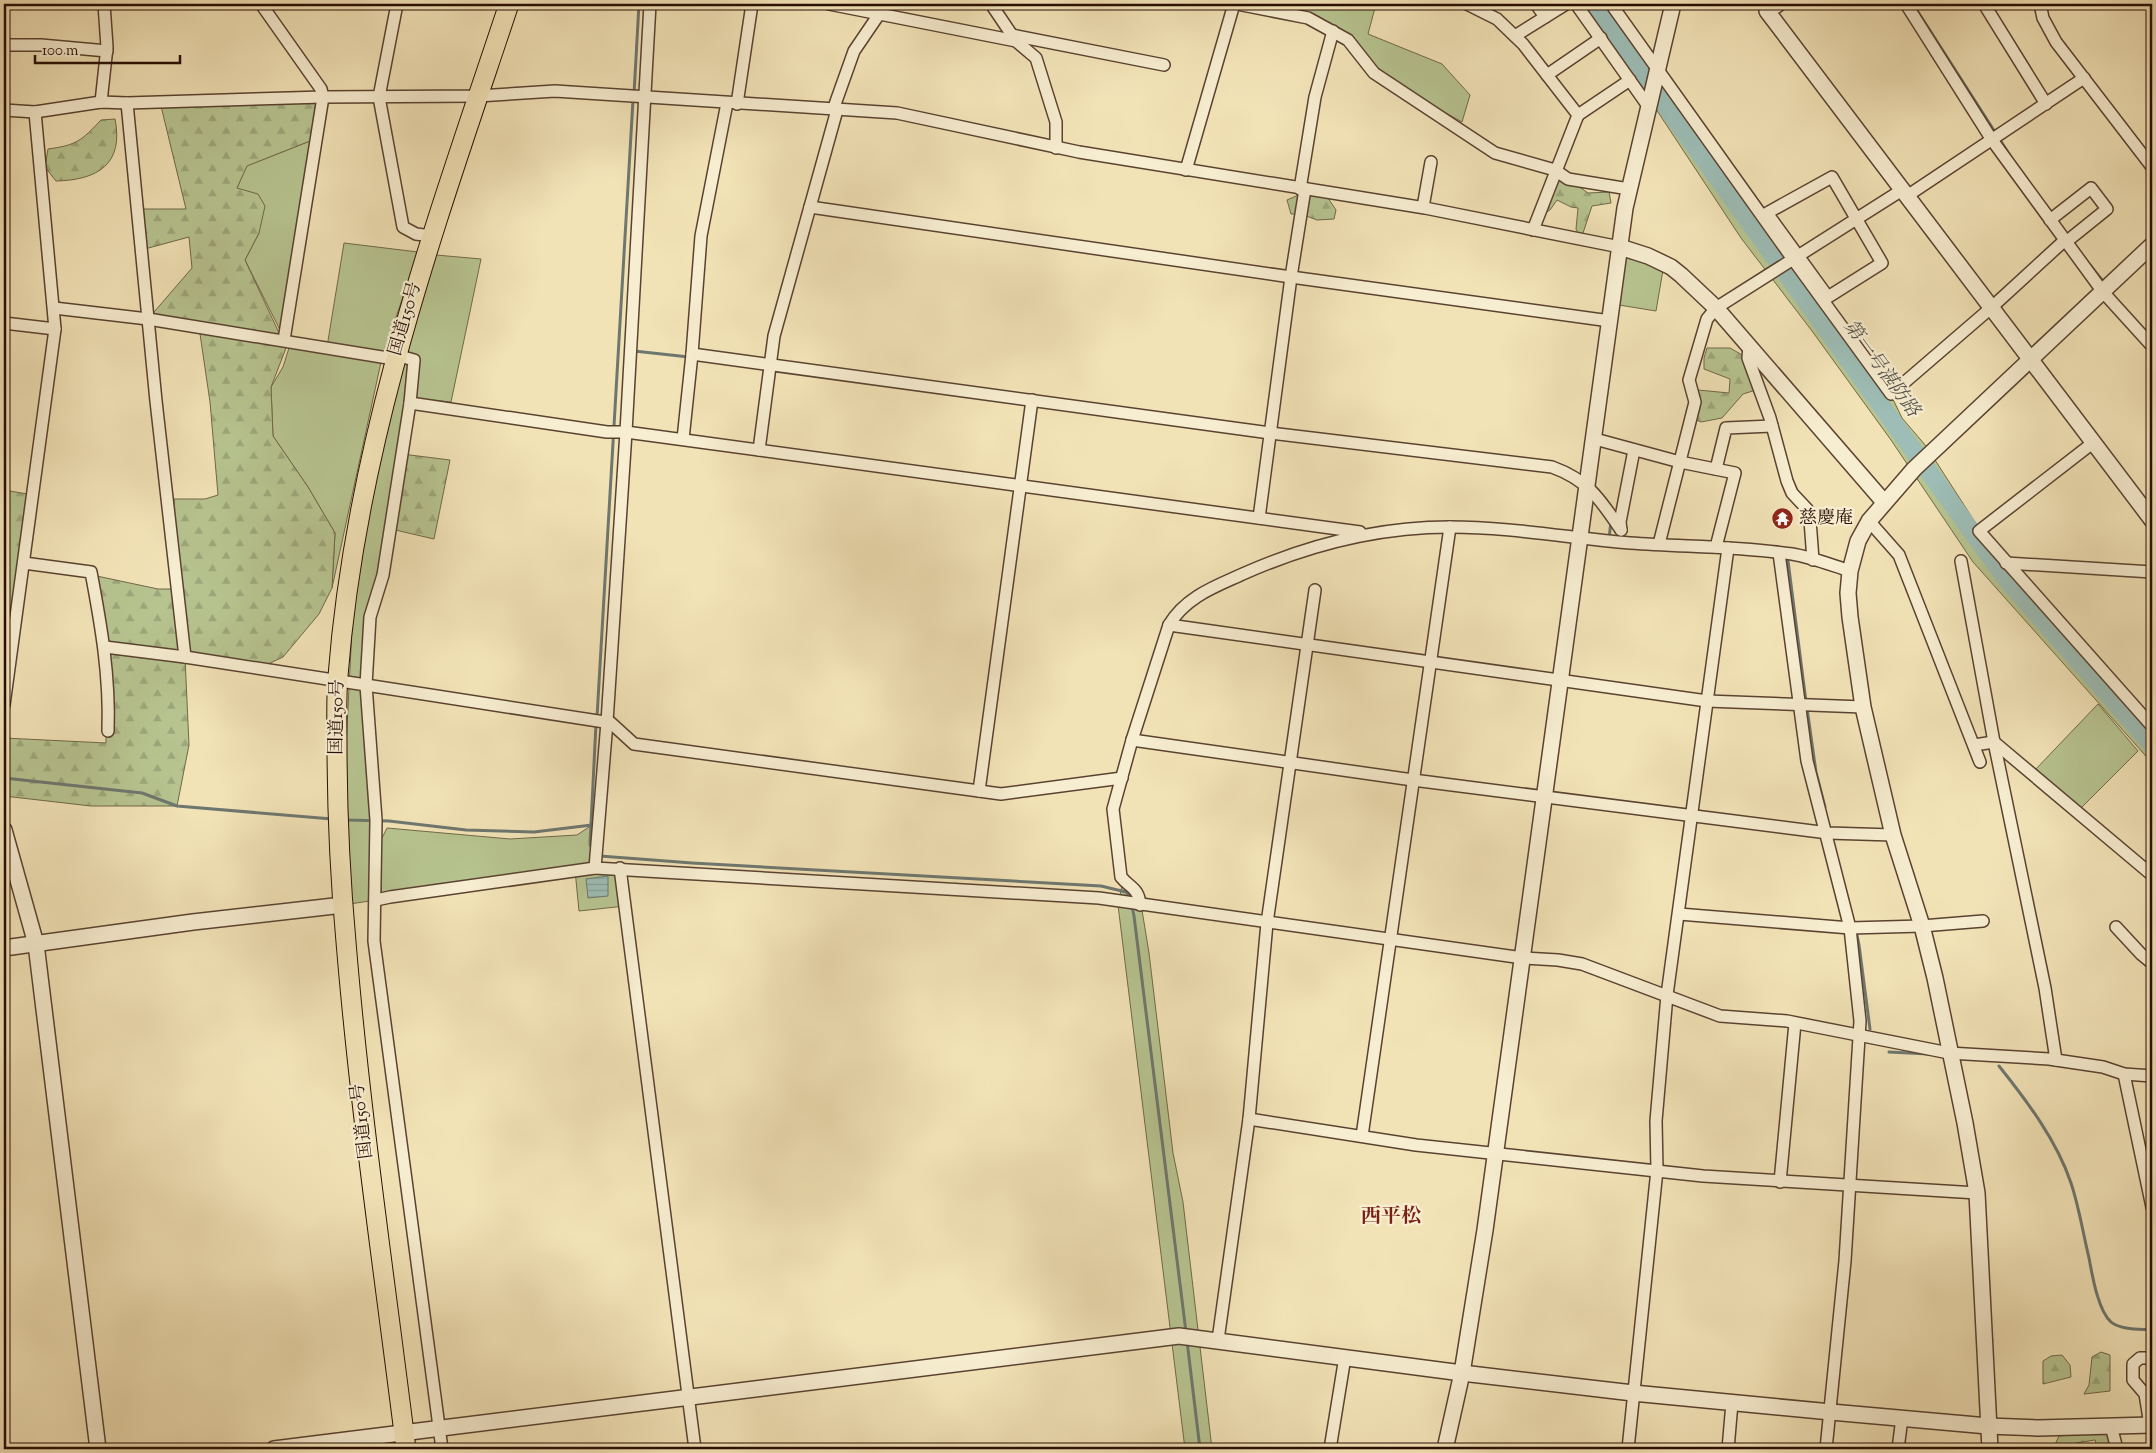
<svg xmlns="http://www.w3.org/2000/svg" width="2156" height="1453" font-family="'Sorts Mill Goudy','Noto Serif JP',serif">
<defs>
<pattern id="forest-firs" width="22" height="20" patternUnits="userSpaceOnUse" patternTransform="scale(1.25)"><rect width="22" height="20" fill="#b7c490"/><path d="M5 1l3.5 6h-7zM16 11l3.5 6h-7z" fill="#9da77b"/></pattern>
<pattern id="water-rules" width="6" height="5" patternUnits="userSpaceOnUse" patternTransform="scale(1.25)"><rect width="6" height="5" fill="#9dbdb6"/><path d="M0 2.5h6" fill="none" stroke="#87a19b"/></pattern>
</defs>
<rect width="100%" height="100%" fill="#f2e3b7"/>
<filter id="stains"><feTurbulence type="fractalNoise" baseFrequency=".004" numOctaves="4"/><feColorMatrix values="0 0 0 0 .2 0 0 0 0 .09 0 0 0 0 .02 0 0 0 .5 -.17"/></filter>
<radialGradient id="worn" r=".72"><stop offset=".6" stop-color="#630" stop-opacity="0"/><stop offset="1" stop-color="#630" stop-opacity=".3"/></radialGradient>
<!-- grass -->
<g fill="#b7c490" stroke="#70684a">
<polygon points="1237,4 1376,4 1368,34 1442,64 1470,95 1462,122 1374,73 1348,40 1308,18"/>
<polygon points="1577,4 1611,4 1889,391 1902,418 1926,446 1984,536 2152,726 2152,763 1973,562 1891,440 1812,331 1741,238 1650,100"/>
<polygon points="310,141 280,330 245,260 259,233 237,188 246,166"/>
<polygon points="344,243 418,252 381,362 332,588 335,533 308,487 273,436 271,387 283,367 289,348 326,353"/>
<polygon points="436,255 481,259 451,402 405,397 399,440 391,528 370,617 366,685 382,838 387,828 510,839 577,835 592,825 592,865 381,894 381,853 376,900 343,905 340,866 353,609 364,525 399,365"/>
<polygon points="1625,258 1644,261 1663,270 1656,311 1619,305"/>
<polygon points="2098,704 2138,751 2077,812 2035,770"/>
<polygon points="620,868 625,906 579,911 575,870"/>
<polygon points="1123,881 1140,898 1149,953 1173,1153 1183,1202 1212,1449 1185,1449 1118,905"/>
</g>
<!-- forest -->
<g fill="url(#forest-firs)" stroke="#70684a">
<polygon points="160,102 316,102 310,141 247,166 237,188 258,194 265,206 259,233 245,260 286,348 271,387 273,436 308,487 335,533 332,588 319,614 283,657 268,664 185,657 189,745 177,806 91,806 4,796 4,738 106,743 106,659 92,575 158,589 178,589 174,499 205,499 218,495 210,402 199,327 148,319 192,268 189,237 141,250 137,209 186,209"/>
<path d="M 115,119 C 124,164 98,180 56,181 L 45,167 L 48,149 C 77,145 81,141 101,120 Z"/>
<polygon points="1558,172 1588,193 1609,192 1611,203 1592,206 1581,239 1576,229 1578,208 1571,207 1557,200 1550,210 1541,215"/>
<polygon points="1310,190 1328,198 1336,210 1334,219 1317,220 1301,214 1291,214 1287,200"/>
<polygon points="1707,348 1730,348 1744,356 1756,390 1743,394 1722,418 1701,422 1694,419 1698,390 1729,393 1730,379 1704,369 1704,358"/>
<polygon points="402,454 450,460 434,539 391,529"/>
<polygon points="4,490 33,495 6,690 4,737"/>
<polygon points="2101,1352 2110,1355 2110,1391 2084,1394 2089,1385 2092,1357"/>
<polygon points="2062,1355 2070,1365 2071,1377 2043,1384 2043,1361 2051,1356"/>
<polygon points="2080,1433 2107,1433 2117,1449 2098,1449 2095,1440 2076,1443 2074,1449 2053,1449 2059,1436"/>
</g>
<!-- water -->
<polygon fill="url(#water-rules)" stroke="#6e776f" points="608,876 608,896 588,898 586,879"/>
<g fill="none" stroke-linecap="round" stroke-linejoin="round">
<!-- stream -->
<g stroke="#6e776f" stroke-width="3">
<polyline points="1913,4 2011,157"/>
<polyline points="634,94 639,4"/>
<polyline points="2090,265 2102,280"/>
<polyline points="634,351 689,357"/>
<polyline points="1609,538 1611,522"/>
<polyline points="1781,559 1788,561 1806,702"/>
<polyline points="1807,708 1816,772 1825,807"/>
<polyline points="597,717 633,100"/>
<polyline points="4,778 142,793 177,806 332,819"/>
<polyline points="346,820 389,821 466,830 534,832 592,825"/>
<polyline points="593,852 590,844 596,724"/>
<polyline points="600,856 692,863 1101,886 1126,892 1130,897 1134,916 1186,1332"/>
<polyline points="1856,930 1859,945 1870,1029"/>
<polyline points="1889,1052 1928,1054"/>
<path d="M 1999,1066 C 2027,1101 2057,1141 2071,1183 C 2079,1207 2083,1233 2089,1258 C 2092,1274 2098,1311 2111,1322 C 2120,1330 2141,1329 2152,1330"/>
<polyline points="1187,1341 1200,1449"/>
</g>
<!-- river -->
<polyline stroke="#9dbdb6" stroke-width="18" points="1592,4 2006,579 2152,745"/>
<defs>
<g id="minor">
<polyline points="261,4 321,89 323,97 284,340"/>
<polyline points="397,4 379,97 403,227 416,234 432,236"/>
<polyline points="650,4 626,432 607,722 595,868 1099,898 1523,958 1558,960 1582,964 1720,1016 1787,1021 1949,1053 2049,1059 2103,1067 2124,1074 2152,1076"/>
<polyline points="829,4 1016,41"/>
<polyline points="991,4 1016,41 1036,58 1056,122 1056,148"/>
<polyline points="1237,4 1308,18 1348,40 1374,73 1495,153 1555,170 1568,179 1629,189"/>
<polyline points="1467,4 1497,19 1523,44 1578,115 1533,230"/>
<polyline points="1536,4 1545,17"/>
<polyline points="1576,4 1648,106"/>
<polyline points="1611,4 1792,258 1891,394 1992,307 2065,240"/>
<polyline points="1906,4 1992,140 2103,292 2152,346"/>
<polyline points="1984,4 2046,104"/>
<polyline points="2040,4 2043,18 2056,42 2152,167"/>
<polyline points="1012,35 1164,65"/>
<polyline points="1515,36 1566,4"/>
<polyline points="4,45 41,45 107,51"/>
<polyline points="1547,75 1601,38"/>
<polyline points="101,102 107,47 104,4"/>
<polyline points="127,103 156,401 185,657"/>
<polyline points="737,104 752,4"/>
<polyline points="4,110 35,112 101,102 127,103 323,97 478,96 555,91 897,113 1079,152 1425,208 1620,247"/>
<polyline points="833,110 854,51 886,4"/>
<polyline points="1578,115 1630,80"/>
<polyline points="1186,170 1234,4"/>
<polygon points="1832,177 1882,263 1828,297 1767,213"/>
<polyline points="1300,189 1315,97 1333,31"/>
<polyline points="1907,196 2084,78"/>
<polyline points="810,207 1291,277 1610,321"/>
<polyline points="1423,207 1431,162"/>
<polyline points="2050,220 2091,188 2107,209 2066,242"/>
<polyline points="54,308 148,319 394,359"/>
<polyline points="4,323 55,329"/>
<polyline points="1749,345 1748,358 1770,418 1787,481 1792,493 1807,509 1810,520 1813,560"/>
<path d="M 692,354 L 1270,433 L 1552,467 C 1588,480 1600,499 1621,530"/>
<polyline points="396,355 414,360 410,403 383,575 370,617 366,685 376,820 374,941 442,1449"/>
<polyline points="410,403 607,432 626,432 1360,532"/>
<polyline points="683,439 692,354 701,236 727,103"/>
<polyline points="1595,439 1680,462 1735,473 1716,547"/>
<polyline points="2094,442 1979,531 2152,726"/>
<polyline points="759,450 774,336 837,110"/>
<polyline points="1716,469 1726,428 1772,426"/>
<polyline points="1259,518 1291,277 1305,189"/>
<polyline points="1869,521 1899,555 1980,762"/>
<polyline points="1621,530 1620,522 1634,450"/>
<polyline points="1659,544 1695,402 1689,380 1707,319 1716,308 1902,190"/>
<polyline points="1779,553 1807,761 1850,928 1860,1021 1845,1261 1826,1449"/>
<polyline points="1961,561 1994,742 2045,988 2056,1060"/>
<path d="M 24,563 L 91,572 C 101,625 110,676 108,731"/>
<polyline points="2006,563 2152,572"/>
<polyline points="1169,625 1707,701 1863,707"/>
<polyline points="105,647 185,657 611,723 634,744 1001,794 1122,778"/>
<polyline points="4,705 55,329 35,112"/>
<polyline points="1132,740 1413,780 1828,833 1893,835"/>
<polyline points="1974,745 1994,742 2152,875"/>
<polyline points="979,791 1032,400"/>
<polyline points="620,868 695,1449"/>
<polyline points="376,900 390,897 595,868"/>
<path d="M 1140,905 C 1139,888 1130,888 1121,877 L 1113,809 L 1132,740 L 1169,625 C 1186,596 1217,586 1245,573 C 1311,544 1378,527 1450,527 C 1510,527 1570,538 1630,543 C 1684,547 1738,546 1792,554 C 1811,557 1831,565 1850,571"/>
<polyline points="1679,914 1850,928 1922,926 1983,921"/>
<polyline points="2116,927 2141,954 2152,963"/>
<polyline points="2124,1074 2152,1207"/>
<polyline points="1249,1119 1416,1145 1703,1176 1977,1193"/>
<polyline points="1362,1136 1450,527"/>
<polyline points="1780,1182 1795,1023"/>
<polyline points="1218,1340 1249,1119 1267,923 1315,590"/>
<polyline points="2150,1425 2145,1394 2133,1380 2133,1364 2140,1358 2152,1358"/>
<polyline points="2111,1426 2117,1449"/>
<polyline points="1330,1449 1345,1357"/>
<polyline points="1628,1449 1657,1170 1656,1121 1667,995 1728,548"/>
<polyline points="1728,1449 1732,1403"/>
<polyline points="1898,1449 1902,1418"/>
</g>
<g id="tertiary">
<polyline points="1778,4 1767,11 2152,520"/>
<polyline points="1620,247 1648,256 1671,267 1681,275 1716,308 1884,502"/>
<polyline points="4,830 36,944 98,1449"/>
<polyline points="4,948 193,922 343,905"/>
<polyline points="274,1449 1179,1336 1462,1373 1633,1393 1831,1412 1988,1426 2038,1428 2152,1425"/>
<polyline points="1445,1449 1462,1373 1485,1230 1625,208 1673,4"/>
<polyline points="1990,1449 1977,1193 1965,1123 1935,978 1922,926 1893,835 1863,707 1850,617 1848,593 1850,571 1858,541 1869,521 1914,469 2152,245"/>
</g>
<path id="trunk" d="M 406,1449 C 385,1280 360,1112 346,942 C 340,876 337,809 337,743 C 337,721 336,698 338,676 C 356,441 435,226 509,4"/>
</defs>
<!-- minor casing -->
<use href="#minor" stroke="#5a4231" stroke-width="14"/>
<!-- tertiary casing -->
<use href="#tertiary" stroke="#5a4231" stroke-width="18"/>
<!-- trunk casing -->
<use href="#trunk" stroke="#280d04" stroke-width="21"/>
<!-- minor -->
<use href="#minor" stroke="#f7edd0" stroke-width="11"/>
<!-- tertiary -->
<use href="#tertiary" stroke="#f7edd0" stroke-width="15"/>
<!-- trunk -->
<use href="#trunk" stroke="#f2e3b7" stroke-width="19"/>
</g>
<!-- icons -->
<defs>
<symbol id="temple-disc" viewBox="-11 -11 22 22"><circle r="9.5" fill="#8f2418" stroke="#f7edd0"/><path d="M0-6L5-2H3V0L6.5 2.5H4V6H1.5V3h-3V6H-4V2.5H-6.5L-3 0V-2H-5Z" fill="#fff"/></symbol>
</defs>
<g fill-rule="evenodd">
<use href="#temple-disc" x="1770" y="506" width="25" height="25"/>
</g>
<g text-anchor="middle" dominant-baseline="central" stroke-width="4.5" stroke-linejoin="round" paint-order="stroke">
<!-- street labels -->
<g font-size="18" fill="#280d04" stroke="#f7edd0">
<text transform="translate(406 319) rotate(-74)">国道150号</text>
<text transform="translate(338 717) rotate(-89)">国道150号</text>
<text transform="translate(363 1121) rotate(-97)">国道150号</text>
</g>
<!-- poi labels -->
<g font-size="18" fill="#280d04" stroke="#f7edd0" text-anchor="start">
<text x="1799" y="519">慈慶庵</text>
</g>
<!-- water labels -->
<g font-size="19" font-style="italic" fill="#57534b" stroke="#f7edd0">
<text transform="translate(1881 369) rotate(54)">第一号湛防路</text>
</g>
<!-- quarter labels -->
<g font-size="20" font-weight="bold" fill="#7a1f14" stroke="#f7edd0">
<text x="1391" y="1217">西平松</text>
</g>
</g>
<!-- margin -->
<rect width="2156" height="1453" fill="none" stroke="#f2e3b7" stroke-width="20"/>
<rect x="5" y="5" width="2146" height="1443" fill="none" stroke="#280d04" stroke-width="2.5"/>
<rect x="10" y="10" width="2136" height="1433" fill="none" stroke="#280d04"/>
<!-- scale -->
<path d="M35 55v8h145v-8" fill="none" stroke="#280d04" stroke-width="2.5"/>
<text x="42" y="55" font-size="15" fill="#280d04" stroke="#f7edd0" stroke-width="4" paint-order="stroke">100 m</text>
<rect width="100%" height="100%" filter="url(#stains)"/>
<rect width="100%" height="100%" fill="url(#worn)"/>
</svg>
